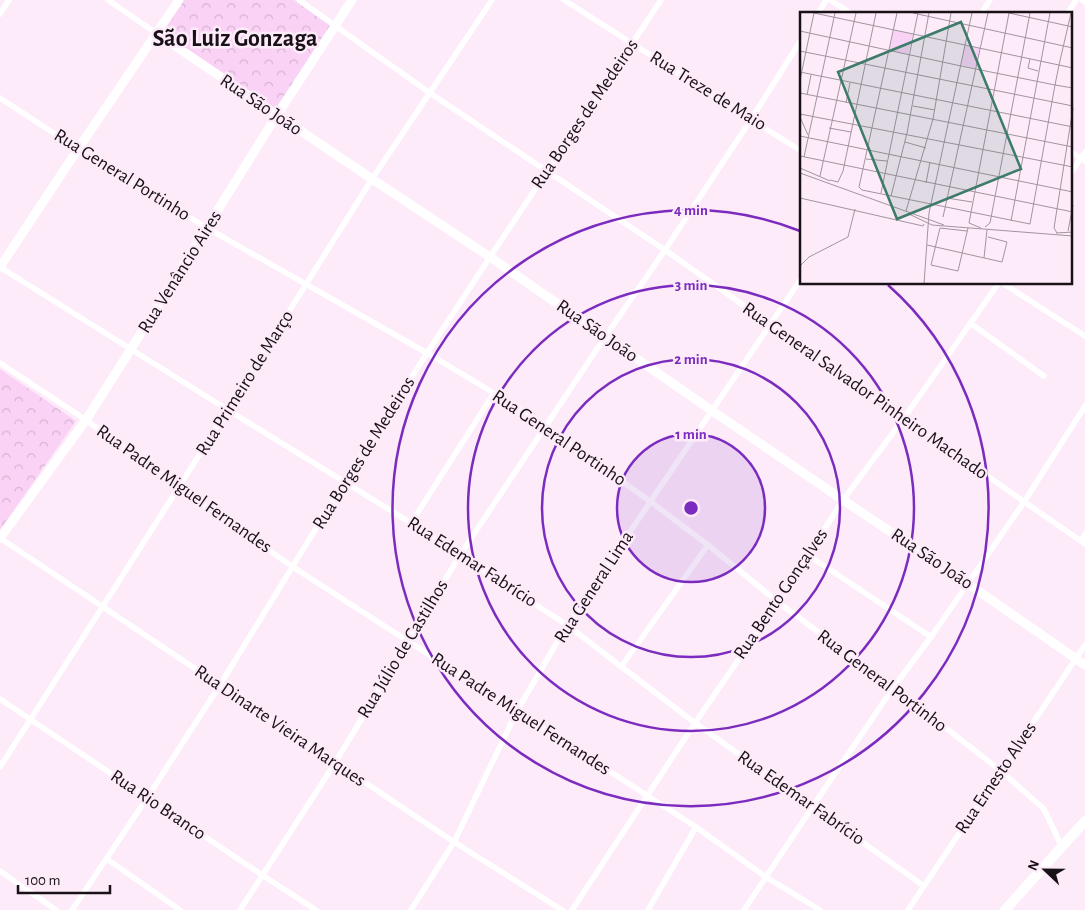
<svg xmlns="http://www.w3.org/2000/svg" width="1085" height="910" font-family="'Alegreya Sans',sans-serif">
<defs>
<pattern id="park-crowns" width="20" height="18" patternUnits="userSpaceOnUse" patternTransform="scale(1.25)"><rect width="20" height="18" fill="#fad2f5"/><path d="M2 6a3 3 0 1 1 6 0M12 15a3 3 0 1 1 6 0" fill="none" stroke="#d6b3d1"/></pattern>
</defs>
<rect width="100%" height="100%" fill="#fdebfa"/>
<!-- park -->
<g fill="url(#park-crowns)">
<polygon points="181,0 294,0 332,27 277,110 159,32"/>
<polygon points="0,369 76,421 0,530"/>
</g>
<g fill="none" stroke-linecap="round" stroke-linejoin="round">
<!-- street -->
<g stroke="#fff" stroke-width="5.5">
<polyline points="108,0 156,33"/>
<polyline points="299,0 430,93 665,250 904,418 1085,544"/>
<polyline points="564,0 801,151"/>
<polyline points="830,0 852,14"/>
<polyline points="1082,0 1085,2"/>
<polyline points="0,14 9,0"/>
<polyline points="818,14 826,0"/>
<polyline points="981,14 990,0"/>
<polyline points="1067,14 1076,0"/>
<polyline points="0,98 78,149 207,228 427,353 494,393 546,427 651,502 708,545 778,602 928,714 1001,771 1044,809 1062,847"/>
<polyline points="1071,152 1085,161"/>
<polyline points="1071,173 1085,152"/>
<polyline points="0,267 228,410 411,523 567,625 695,723 924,886"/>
<polyline points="1004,284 1085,336"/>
<polyline points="970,323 1044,376"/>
<polyline points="0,363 86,420 179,487 293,567 696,827 766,877 820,910"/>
<polyline points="411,523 494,393"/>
<polyline points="0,538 454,842 562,910"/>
<polyline points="1081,541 1085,534"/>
<polyline points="808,555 931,637"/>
<polyline points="621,667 708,545"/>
<polyline points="0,699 262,875 316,910"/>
<polyline points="0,767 179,487 372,179 492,0"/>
<polyline points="107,859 180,910"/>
<polyline points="0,871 56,910"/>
<polyline points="72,910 147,798 220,685 345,481 427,353 490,257 661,0"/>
<polyline points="240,910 335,763 460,555 605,337 665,250 752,118 801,40"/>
<polyline points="411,910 454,842 517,711 567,625 801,279"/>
<polyline points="572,910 695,723 778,602 843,500 904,418 998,284"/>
<polyline points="648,910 696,827"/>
<polyline points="744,910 813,806 893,688 931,637 1024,502 1085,406"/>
<polyline points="908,910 1085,645"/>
</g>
<!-- secondary -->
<g stroke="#fff" stroke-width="9">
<polyline points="156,33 372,179 490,257 711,410 843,500 967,583 1085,665"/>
<polyline points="0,267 78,149 179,0"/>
<polyline points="0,538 86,420 131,349 277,115 352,0"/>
</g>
<!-- highway -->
<polyline stroke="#fff" stroke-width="10" points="1005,910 1085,821"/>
</g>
<!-- distance rings -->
<circle cx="691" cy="508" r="74" fill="#7b2cbf" fill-opacity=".12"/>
<g fill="none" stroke="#7b2cbf" stroke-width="2.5">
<circle cx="691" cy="508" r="74"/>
<circle cx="691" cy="508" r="149"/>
<circle cx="691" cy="508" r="223"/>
<path d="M888 285A298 298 0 1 1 800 231"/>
</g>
<g text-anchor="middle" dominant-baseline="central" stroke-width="5" stroke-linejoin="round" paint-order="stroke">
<!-- street labels -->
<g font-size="19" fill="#181117" stroke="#fdebfa">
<text transform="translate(708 91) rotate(32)">Rua Treze de Maio</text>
<text transform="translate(261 105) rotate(34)">Rua São João</text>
<text transform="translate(585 114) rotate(-56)">Rua Borges de Medeiros</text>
<text transform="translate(122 175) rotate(32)">Rua General Portinho</text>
<text transform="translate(180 272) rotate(-58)">Rua Venâncio Aires</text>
<text transform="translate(597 331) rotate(35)">Rua São João</text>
<text transform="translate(245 383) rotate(-58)">Rua Primeiro de Março</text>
<text transform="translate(865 391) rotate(35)">Rua General Salvador Pinheiro Machado</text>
<text transform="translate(559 438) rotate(34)">Rua General Portinho</text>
<text transform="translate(364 453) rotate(-58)">Rua Borges de Medeiros</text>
<text transform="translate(184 489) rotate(35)">Rua Padre Miguel Fernandes</text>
<text transform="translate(932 559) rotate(34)">Rua São João</text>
<text transform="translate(472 562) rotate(33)">Rua Edemar Fabrício</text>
<text transform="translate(594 587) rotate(-57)">Rua General Lima</text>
<text transform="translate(781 594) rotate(-56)">Rua Bento Gonçalves</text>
<text transform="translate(403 649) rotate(-59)">Rua Júlio de Castilhos</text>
<text transform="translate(882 681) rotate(37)">Rua General Portinho</text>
<text transform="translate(521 714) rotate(33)">Rua Padre Miguel Fernandes</text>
<text transform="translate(280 726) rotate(34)">Rua Dinarte Vieira Marques</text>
<text transform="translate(996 778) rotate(-56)">Rua Ernesto Alves</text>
<text transform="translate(801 798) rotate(35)">Rua Edemar Fabrício</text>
<text transform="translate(158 805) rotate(34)">Rua Rio Branco</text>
</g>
<!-- district labels -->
<g font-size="24" font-weight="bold" fill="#181117" stroke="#fdebfa">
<text x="235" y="39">São Luiz Gonzaga</text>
</g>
</g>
<!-- overview -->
<g transform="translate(800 12)">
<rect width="272" height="272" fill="#fdebfa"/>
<path d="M 94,18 L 113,22 L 108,43 L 89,39 ZM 165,33 L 180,36 L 176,56 L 161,53 Z" fill="#fad2f5"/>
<path fill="none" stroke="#a1949f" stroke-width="1" d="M 14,1 L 165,33 L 172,1M 97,1 L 59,175 L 62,178 L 230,212 L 255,73 L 273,76M 113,1 L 273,36M 0,19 L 161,54M 0,39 L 273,94M 230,47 L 228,56 L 238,59M 259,53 L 271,1M 161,54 L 255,73 L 259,53M 0,60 L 273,115M 0,68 L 14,1M 0,81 L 273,135M 7,83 L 11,63M 46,91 L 50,71M 113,94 L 135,98M 0,102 L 273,155M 0,105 L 8,123M 29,116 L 51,120M 0,124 L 273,180M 105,130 L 126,136M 0,144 L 273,200M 4,145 L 35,1M 66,147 L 87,149M 0,156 L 30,169M 0,161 L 144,213M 20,164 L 56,1M 30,168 L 38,170 L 43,159 L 76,1M 126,171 L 130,150M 81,181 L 118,1M 91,184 L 107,121 L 129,1M 0,186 L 123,214 L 124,212M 147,186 L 172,190M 106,199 L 133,107 L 151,1M 109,202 L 132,213 L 273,224M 143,205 L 188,1M 211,209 L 250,1M 185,215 L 190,211 L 230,1M 140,216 L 131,253 L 158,259 L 168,216M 140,216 L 167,219M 181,216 L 169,211 L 209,1 L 273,15M 268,219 L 273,193M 256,221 L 273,220M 257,221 L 254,216 L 273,96M 127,233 L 202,250 L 207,230 L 188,225M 184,246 L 187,218M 0,254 L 9,245 L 48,225 L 55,197M 124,272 L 129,201 L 165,33 L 273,56"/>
<path fill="#3e7c69" fill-opacity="0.15" stroke="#3e7c69" stroke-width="2.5" d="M 161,10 L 221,157 L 97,207 L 38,60 Z"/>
<rect width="272" height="272" fill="none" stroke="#181117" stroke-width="2.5"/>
</g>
<circle cx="691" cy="508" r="8" fill="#7b2cbf" stroke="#fdebfa" stroke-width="2.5"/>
<g font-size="15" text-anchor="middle" font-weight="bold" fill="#7b2cbf" stroke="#fdebfa" stroke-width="5" stroke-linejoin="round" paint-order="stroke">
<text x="691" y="215">4 min</text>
<text x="691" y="290">3 min</text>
<text x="691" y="364">2 min</text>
<text x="691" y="439">1 min</text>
</g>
<!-- north arrow -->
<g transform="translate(1045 870) rotate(292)" stroke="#fdebfa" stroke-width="4" paint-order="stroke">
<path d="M0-4L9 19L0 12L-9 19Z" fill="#181117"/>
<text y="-8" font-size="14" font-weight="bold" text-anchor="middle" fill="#181117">N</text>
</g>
<!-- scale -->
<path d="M18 885v8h92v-8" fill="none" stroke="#181117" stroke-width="2.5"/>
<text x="25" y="885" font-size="15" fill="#181117" stroke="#fdebfa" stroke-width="4" paint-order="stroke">100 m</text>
</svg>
